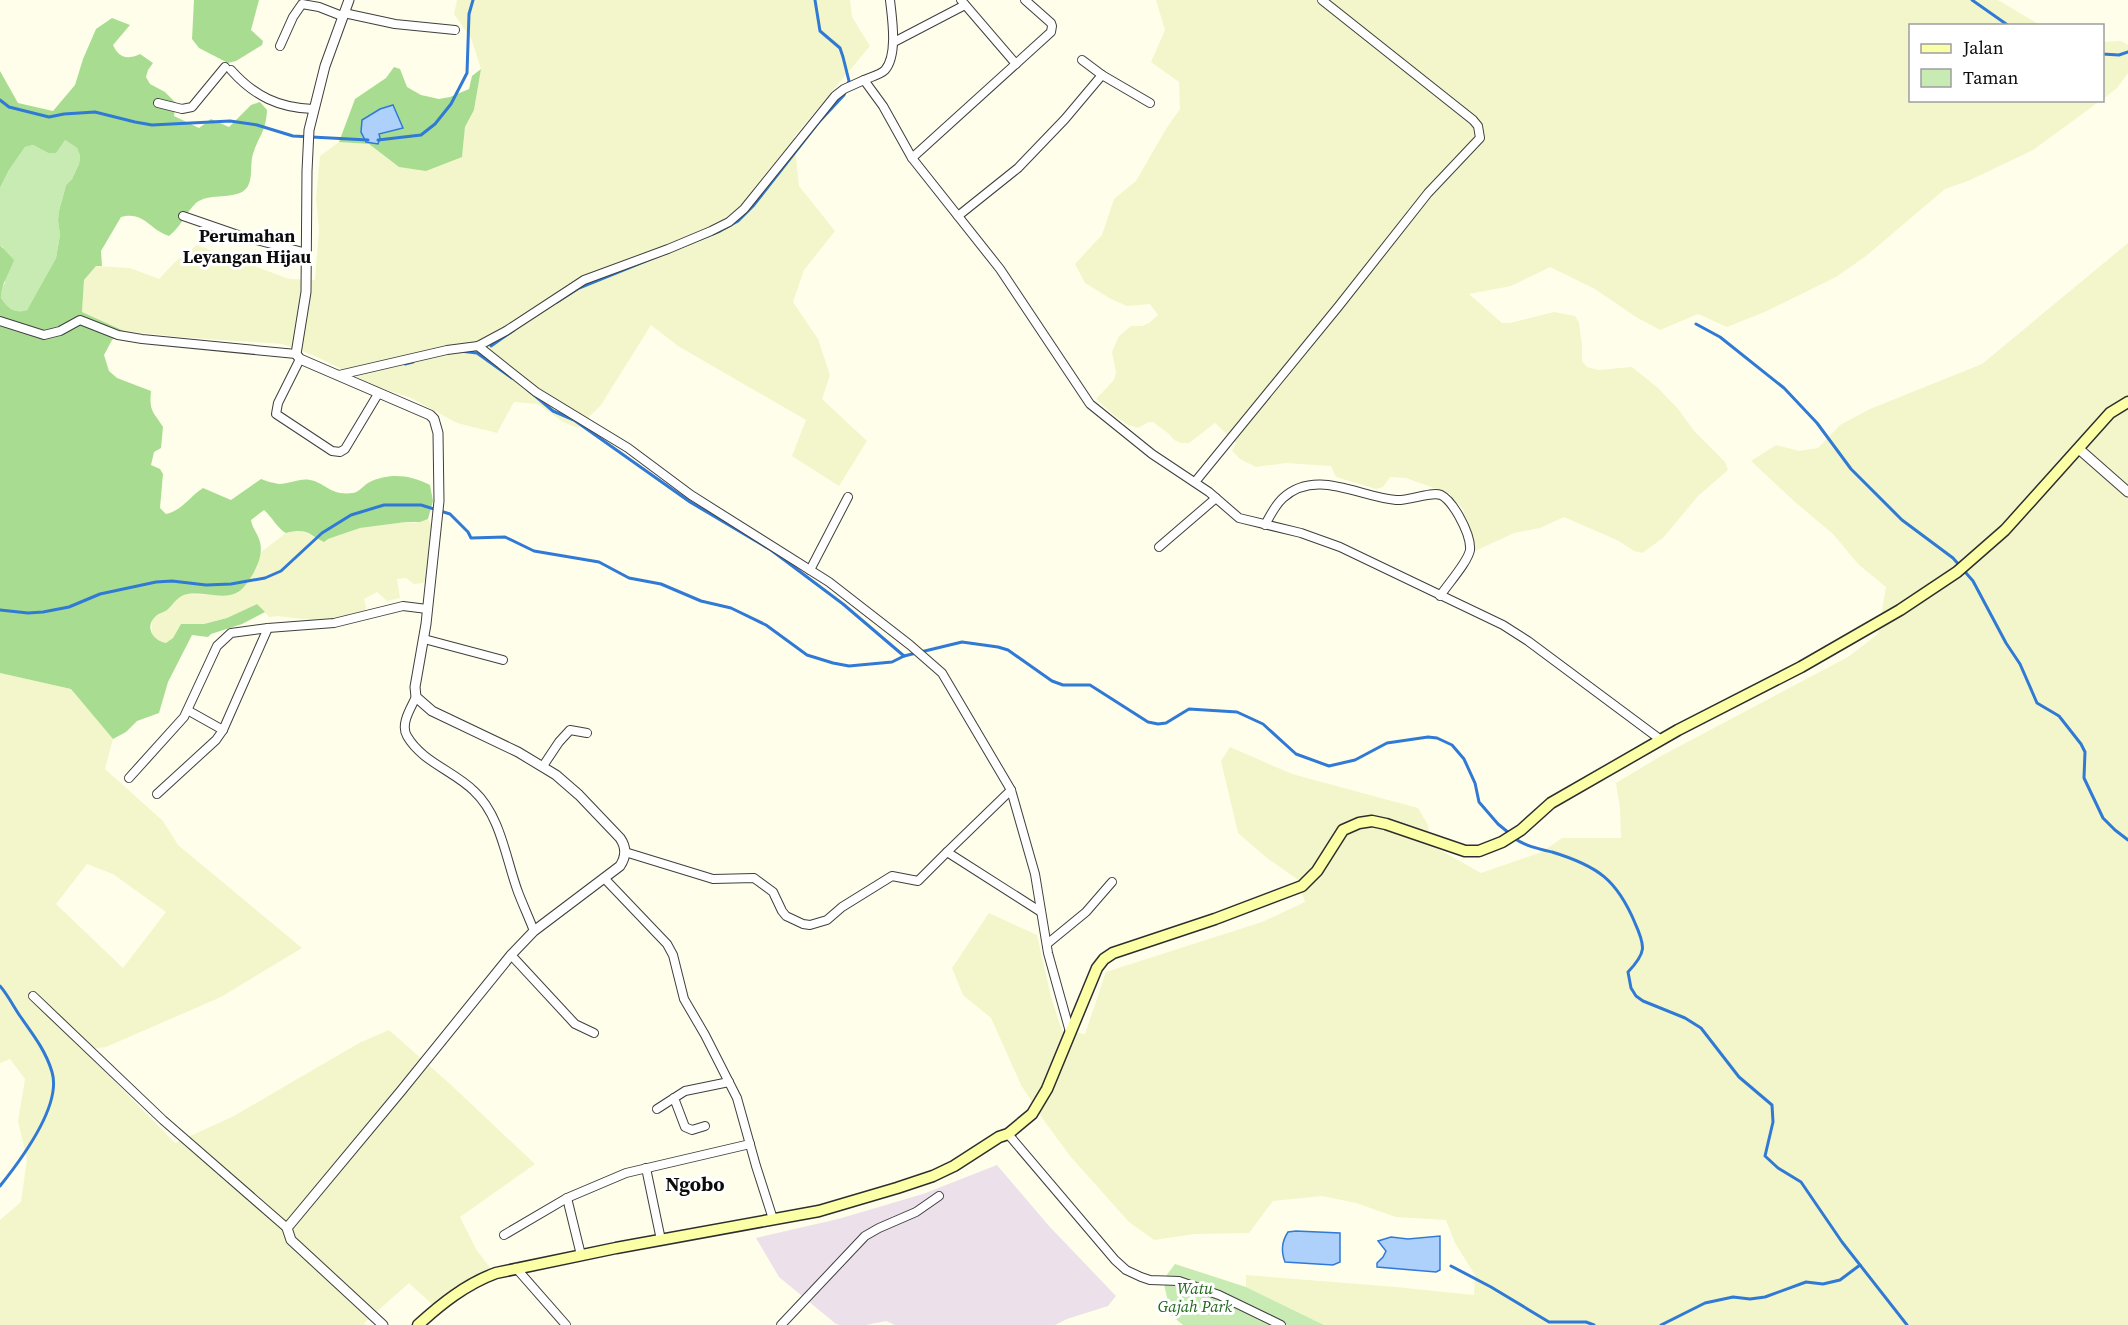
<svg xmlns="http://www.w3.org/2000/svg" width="2128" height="1325" font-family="'Source Serif 4',serif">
<rect width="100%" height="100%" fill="#fffeeb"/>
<!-- industrial -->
<polygon fill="#ece0eb" points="997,1165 1049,1226 1116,1296 1108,1306 1067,1319 1055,1325 895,1325 886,1321 866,1325 840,1325 836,1324 779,1277 756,1238 838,1219 923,1194"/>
<!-- farmland -->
<g fill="#f3f6ca" fill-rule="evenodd">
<polygon points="457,0 850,0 852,17 870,46 794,137 799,186 835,231 804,270 793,302 818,339 830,375 822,399 867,441 839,486 792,456 806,420 678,346 651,325 601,405 578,428 563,422 538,404 514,402 497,433 457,423 411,398 378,387 313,355 282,344 179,337 124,331 82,312 84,280 96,266 130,268 159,279 174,263 197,245 289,279 315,280 319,229 316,199 320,156 339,142 369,144 399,167 462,157 465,127 474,110 481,69 471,38 454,14"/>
<polygon points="1156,0 1998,0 2040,25 1910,26 1910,100 2100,101 2033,150 1968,181 1945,189 1866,256 1836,277 1767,311 1727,327 1698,314 1660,330 1636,317 1595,289 1550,267 1511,286 1469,294 1502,323 1510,323 1554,312 1575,316 1579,323 1582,345 1582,361 1587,367 1598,370 1632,367 1658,388 1678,409 1695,432 1725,462 1728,470 1698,496 1663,538 1642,553 1634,551 1619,541 1564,517 1540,528 1514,533 1475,551 1463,509 1448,493 1406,478 1390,477 1383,487 1376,489 1336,477 1331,466 1286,463 1256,467 1240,459 1232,451 1236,443 1215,423 1189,443 1181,443 1174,440 1169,434 1153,422 1149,422 1138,428 1129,425 1116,417 1096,399 1114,380 1116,372 1112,352 1119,336 1131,326 1142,326 1149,323 1158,315 1150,304 1127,306 1111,299 1085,283 1075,264 1102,235 1114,199 1136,181 1166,129 1180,109 1179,82 1151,62 1165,30"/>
<polygon points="2121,41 2128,45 2128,73 2117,88 2103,99 2103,42"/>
<polygon points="2128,243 2128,1325 1324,1325 1246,1287 1246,1275 1396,1287 1474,1295 1475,1275 1455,1243 1446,1220 1396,1217 1356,1203 1322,1196 1273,1201 1249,1233 1195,1234 1154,1240 1129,1222 1070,1156 1045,1122 1021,1085 991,1018 963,995 952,968 989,913 1037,935 1051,997 1062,1031 1085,1034 1106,972 1262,922 1305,902 1297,879 1267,858 1238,833 1221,761 1230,747 1292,774 1418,808 1428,825 1431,845 1481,873 1542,852 1562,838 1621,838 1620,808 1616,783 1661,756 1848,657 1878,634 1886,587 1859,565 1833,534 1795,502 1751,461 1776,445 1799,451 1818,448 1840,425 1870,409 1982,364"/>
<polygon points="428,519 434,530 430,561 426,579 423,583 414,584 406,578 397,579 400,598 387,601 377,592 364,599 366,607 365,611 340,621 328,622 278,616 269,617 257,604 227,618 204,624 181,624 173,638 166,644 158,642 152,636 152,621 157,614 165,611 179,597 187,594 214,595 238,593 241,590 257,568 260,553 286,533 298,530 311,535 328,539 360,528 406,522 415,523"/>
<path d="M 0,673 L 71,689 L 113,739 L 105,769 L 163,821 L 178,845 L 302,948 L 221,997 L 106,1047 L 84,1050 L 175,1143 L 232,1117 L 359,1043 L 389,1030 L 450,1084 L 535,1164 L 460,1217 L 476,1249 L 491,1269 L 434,1306 L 409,1283 L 364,1323 L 366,1325 L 0,1325 L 0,1220 L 21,1202 L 27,1159 L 18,1121 L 25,1079 L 10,1059 L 0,1063 ZM 87,864 L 113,874 L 166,912 L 123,968 L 56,904 Z"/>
</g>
<!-- green -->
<g fill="#c8ebb3">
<path d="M 65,140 L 77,148 L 80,156 L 79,164 L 72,179 L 66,185 L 59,211 L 58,220 L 60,235 L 56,258 L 27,310 C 14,314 8,308 1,298 L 0,290 L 5,283 L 3,247 L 0,245 L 0,188 L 9,170 L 25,147 L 33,145 L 48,153 Z"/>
<polygon points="1175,1264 1246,1287 1324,1325 1183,1325 1171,1315 1164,1284 1166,1276"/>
</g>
<!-- forest -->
<g fill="#a8dd91" fill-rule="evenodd">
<polygon points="194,0 259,0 251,30 263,41 262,45 236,61 228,63 199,48 192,39"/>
<path d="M 112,18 L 130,25 L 113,45 C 119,58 127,60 140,54 L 153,63 L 148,70 L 146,77 L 150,84 L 165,92 L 176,103 L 174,116 L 199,128 L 211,119 L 229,127 L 251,105 L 260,102 L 267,110 C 266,132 259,135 253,154 C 249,166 255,185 242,192 C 228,199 209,193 196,203 C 186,212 181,227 169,236 C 149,230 145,211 121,217 L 101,251 L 102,266 L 96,266 L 84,280 L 82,312 L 124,331 L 112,340 L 104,355 L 109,371 L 117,378 L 151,391 C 149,412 153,411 163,427 L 161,448 L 154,452 L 151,465 L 160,469 L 163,474 L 160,508 L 166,514 C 183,510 189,497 203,488 L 231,500 L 261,479 C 266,481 273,483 279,484 C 289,484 300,478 310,480 C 326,483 330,496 353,493 C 359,492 363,486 368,483 C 388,472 411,475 430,485 L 433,501 L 428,519 L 420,522 L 406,522 L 360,528 L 328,539 L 324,542 C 307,533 306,528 286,533 C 279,530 271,516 264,510 L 251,520 C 252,528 258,534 260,542 C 264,558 253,576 243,588 C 229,604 201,589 184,595 C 176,598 173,605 167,610 C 163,613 158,613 155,617 C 144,628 154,641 166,643 L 173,638 L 181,624 L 204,624 L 227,618 L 257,604 L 265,612 L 242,624 L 211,634 L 208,637 L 192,635 L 168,682 L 159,713 L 137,721 L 126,732 L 113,739 L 71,689 L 0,673 L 0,245 L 14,260 C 10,272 0,286 1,298 C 8,308 14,314 27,310 L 56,258 L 60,235 L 58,220 L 59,211 L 66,185 L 72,179 L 79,164 L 80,156 L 77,148 L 65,140 L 56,153 L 48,153 L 33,145 L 25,147 L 9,170 L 0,188 L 0,71 L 18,103 L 53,111 L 75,85 L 83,59 L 96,29 Z"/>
<path d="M 394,67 L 400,69 L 407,87 L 421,95 L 439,99 L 450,97 L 469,89 L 472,76 L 481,69 L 474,110 L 465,127 L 462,157 L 426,171 L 399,167 L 369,144 L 339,142 L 355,99 L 386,78 ZM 393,105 L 403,128 L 378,135 L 362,120 L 380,109 Z"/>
</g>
<!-- water -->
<g fill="#add1fa" stroke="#307ad5" stroke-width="1.5">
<polygon points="393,105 403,128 379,134 380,138 378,144 366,142 361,132 362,120 380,109"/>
<path d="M 1296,1231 L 1340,1233 L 1340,1262 L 1333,1265 L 1285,1262 C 1281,1252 1282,1241 1288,1232 Z"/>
<polygon points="1440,1236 1440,1270 1436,1272 1377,1267 1377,1263 1383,1257 1386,1251 1378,1241 1391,1237 1408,1239"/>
</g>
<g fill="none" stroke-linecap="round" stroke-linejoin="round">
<!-- stream -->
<g stroke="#307ad5" stroke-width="3">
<polyline points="1972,0 2009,26"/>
<polyline points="2102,54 2119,55 2128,52"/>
<polyline points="0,100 9,107 49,117 64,114 95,112 135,122 152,125 230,121 257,125 293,136 368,140"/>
<polyline points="378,140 421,135 435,124 451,104 467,73 469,14 473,0"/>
<polyline points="557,302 579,288 720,231 738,221 753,206 818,123 844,95 849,81 843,57 840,48 820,31 815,0"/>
<polyline points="1696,324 1720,337 1784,388 1817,423 1851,469 1902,520 1953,558 1973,581 2006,643 2020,664 2037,703 2059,716 2081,744 2085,752 2084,778 2103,818 2115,830 2128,840"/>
<polyline points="491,346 514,330"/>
<polyline points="460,351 477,353 512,378"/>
<polyline points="405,364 413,362"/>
<polyline points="527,389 553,411 574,420 690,502 771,550 843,604 904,656"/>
<polyline points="0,610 28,613 43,612 69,607 100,594 156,582 172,581 206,585 231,584 265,578 281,571 322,533 351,515 384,505 421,505 450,514 468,532 471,538 505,537 534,551 599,562 629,578 661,584 701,601 731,608 766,625 807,655 833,663 849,666 892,662 904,656 962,642 998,647 1008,650 1052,681 1063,685 1090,685 1148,722 1158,724 1166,723 1189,709 1237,712 1263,724 1296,754 1329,766 1355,760 1387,743 1428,737 1437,738 1452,745 1464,759 1475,783 1479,802 1498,824 1509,833"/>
<path d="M 1514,838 C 1525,846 1539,849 1552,852 C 1598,866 1617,880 1635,923 C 1646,947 1646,953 1628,972 L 1631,988 L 1636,996 L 1643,1001 L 1685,1018 L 1701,1028 L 1739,1077 L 1772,1105 L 1773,1122 L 1765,1156 L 1778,1168 L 1801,1182 L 1842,1242 L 1907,1325"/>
<path d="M 0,986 C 8,995 13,1006 20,1016 C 32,1033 46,1051 52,1072 C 62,1105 20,1161 0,1186"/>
<polyline points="1451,1266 1491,1287 1549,1322 1586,1322 1594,1325"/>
<polyline points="1661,1325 1705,1303 1733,1297 1750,1299 1765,1297 1806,1282 1823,1284 1840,1280 1860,1265"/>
</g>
<defs>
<g id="minor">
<polyline points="961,0 1016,64"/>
<polyline points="344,13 395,24 455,30"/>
<polyline points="894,42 965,5"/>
<polyline points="280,46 293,17 302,4 319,7 342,16"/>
<polyline points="1082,60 1102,75"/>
<path d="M 231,70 C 254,96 279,108 313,109"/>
<path d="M 864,80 C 870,77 880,75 885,70 C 898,55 892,18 890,0"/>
<polyline points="158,103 182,109 192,107 225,67"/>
<polyline points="912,158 1051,32 1052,26 1051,23 1025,0"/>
<polyline points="183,216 241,236 307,253"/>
<polyline points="958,216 1018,168 1065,119 1102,75 1150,103"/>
<polyline points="0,321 44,335 60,331 80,320 118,335 142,339 296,354"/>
<polyline points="478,346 536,392 628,448 691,495 829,582 910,645 942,673 1011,790 1035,874 1048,953 1070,1032"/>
<polyline points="300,359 278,403 276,414 332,451 340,452 345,449 378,394"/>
<polyline points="339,375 447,350 478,346 506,331 584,280 668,249 711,231 729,222 744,209 835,96 844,89 864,80 883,106 912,158 1000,269 1090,404 1152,454 1209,492 1239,518 1301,533 1340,547 1503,625 1528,641 1661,740"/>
<polyline points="1195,482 1338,307 1428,193 1480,138 1478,126 1473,120 1322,0"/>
<path d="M 1265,525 C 1270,516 1275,505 1283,498 C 1316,468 1359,497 1396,500 C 1409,501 1431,491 1441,495 C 1449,499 1455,509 1459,516 C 1464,525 1471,539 1470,550 C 1468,562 1447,585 1440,596"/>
<polyline points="1159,547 1216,498"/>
<polyline points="810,570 848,497"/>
<polyline points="424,639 503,660"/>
<path d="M 416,697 C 411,708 400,724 407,736 C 422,762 454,771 474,791 C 501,816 506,860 518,892 C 523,905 529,918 534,931"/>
<polyline points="189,711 223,730"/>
<polyline points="543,766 559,742 570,730 587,733"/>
<polyline points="129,778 184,717 217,646 231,633 268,628 334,623 403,606 427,609"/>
<polyline points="157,794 216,740 223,730 268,628"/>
<polyline points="625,852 713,879 754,878 773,892 782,911 786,916 803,924 810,925 827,920 842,907 892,876 918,881 947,852 1041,912"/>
<polyline points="947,852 1011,790"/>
<polyline points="604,878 667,944 673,955 684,999 705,1035 737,1098 756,1166 773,1219"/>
<polyline points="1047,944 1086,912 1112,882"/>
<polyline points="511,955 575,1024 594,1033"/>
<polyline points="33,996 163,1120 287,1228"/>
<polyline points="674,1098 685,1127 692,1130 705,1126"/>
<polyline points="657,1109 685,1091 729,1082"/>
<polyline points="1008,1134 1115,1260 1126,1270 1141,1277 1150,1280 1179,1281 1219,1295 1281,1325"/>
<polyline points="646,1168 661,1240"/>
<polyline points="567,1198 581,1255"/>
<polyline points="504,1235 567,1198 626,1173 750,1144"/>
<polyline points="516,1268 566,1325"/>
<polyline points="781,1325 865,1236 879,1228 916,1212 939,1196"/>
</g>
<g id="tertiary">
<path d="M 349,0 L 325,66 L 309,130 L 307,171 L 306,292 L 296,354 L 300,359 L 430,415 L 434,419 L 438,433 L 439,501 L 426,624 L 415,687 L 416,697 L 432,711 L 518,752 L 556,775 L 579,795 L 620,838 C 627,848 626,857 620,866 L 534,931 L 511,955 L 401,1091 L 287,1228 L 291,1240 L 383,1325"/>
<polyline points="2079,449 2128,492"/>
</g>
<path id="secondary" d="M 418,1325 C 441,1304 466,1284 496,1273 L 616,1248 L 819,1211 L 897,1188 L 933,1176 L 954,1166 L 999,1137 L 1008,1134 L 1032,1114 L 1047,1089 L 1097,968 L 1104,959 L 1113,953 L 1215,919 L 1302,886 L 1317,871 L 1343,830 L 1359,823 L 1372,821 L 1386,824 L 1465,851 L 1479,851 L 1502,842 L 1521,830 L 1551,803 L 1678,730 L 1801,667 L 1900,610 L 1957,572 L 2005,530 L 2110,413 L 2128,402"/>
</defs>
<!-- minor casing -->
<use href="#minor" stroke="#3f3f3f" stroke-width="10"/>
<!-- tertiary casing -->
<use href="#tertiary" stroke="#3f3f3f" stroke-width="11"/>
<!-- secondary casing -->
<use href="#secondary" stroke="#2e2e2e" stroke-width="13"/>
<!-- minor -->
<use href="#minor" stroke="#fff" stroke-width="8"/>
<!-- tertiary -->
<use href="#tertiary" stroke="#fff" stroke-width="9"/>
<!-- secondary -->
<use href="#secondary" stroke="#fbffa6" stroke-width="10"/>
</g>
<g text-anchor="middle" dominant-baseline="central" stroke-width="6" stroke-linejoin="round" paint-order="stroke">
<!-- park labels -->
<g font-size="16" font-style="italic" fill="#1e6719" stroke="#fff">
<text x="1195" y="1288">Watu<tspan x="1195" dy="18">Gajah Park</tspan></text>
</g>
<!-- neighbourhood labels -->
<g font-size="18" font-weight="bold" fill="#0c0c0c" stroke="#fff">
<text x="247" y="235">Perumahan<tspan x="247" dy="21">Leyangan Hijau</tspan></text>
</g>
<!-- quarter labels -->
<g font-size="20" font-weight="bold" fill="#0c0c0c" stroke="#fff">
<text x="695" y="1184">Ngobo</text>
</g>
</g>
<!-- legend -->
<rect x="1909" y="24" width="195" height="78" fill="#ffffff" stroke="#9e9e9e" stroke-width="1.5"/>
<rect x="1921" y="44" width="30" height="9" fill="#fbffa6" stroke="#9e9e9e" stroke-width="1.5"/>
<text x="1963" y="54" font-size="18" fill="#0c0c0c">Jalan</text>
<rect x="1921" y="69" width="30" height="18" fill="#c8ebb3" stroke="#9e9e9e" stroke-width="1.5"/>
<text x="1963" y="84" font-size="18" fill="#0c0c0c">Taman</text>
</svg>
